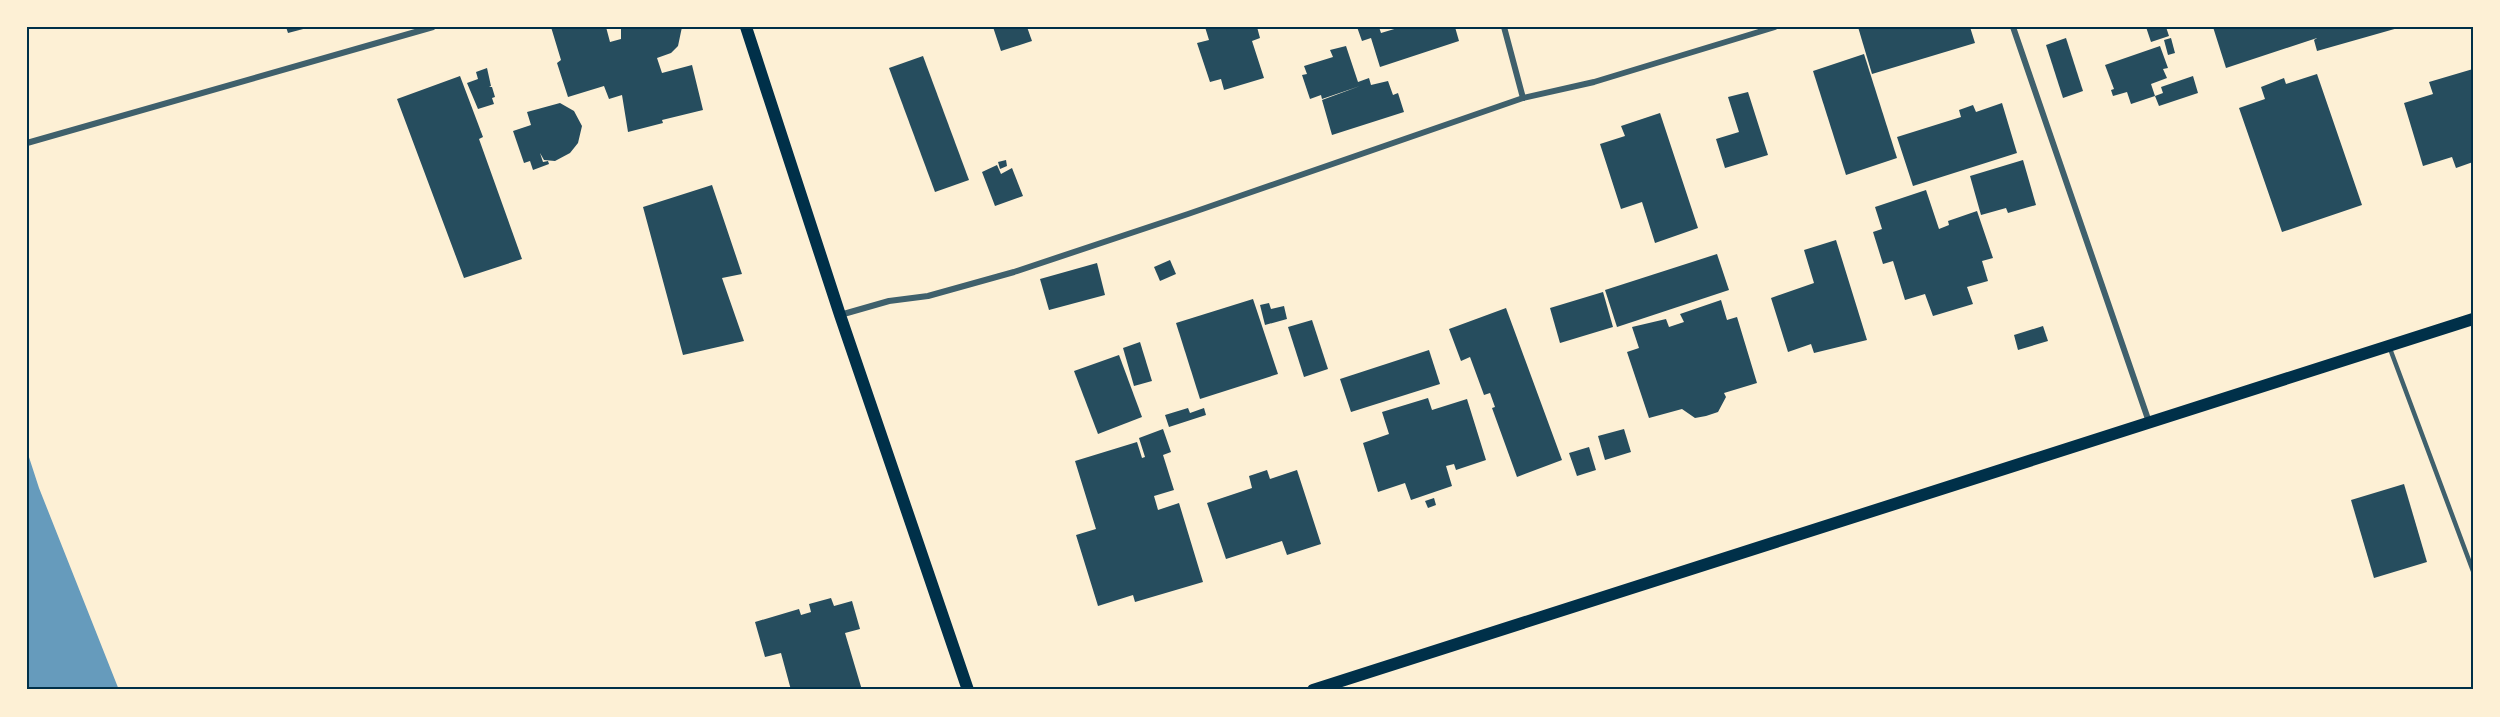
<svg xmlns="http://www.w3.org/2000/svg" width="2500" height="717" font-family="'PT Serif',serif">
<rect width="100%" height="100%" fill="#fdf0d5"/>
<!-- water -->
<polygon fill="#669bbc" points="27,451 39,488 119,690 27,690"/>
<!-- building -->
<g fill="#264d5e">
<polygon points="286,27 307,27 307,28 288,33"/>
<polygon points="551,27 606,27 610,42 621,39 621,27 682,27 678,46 671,53 657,58 662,73 692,65 703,110 662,120 663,123 628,132 622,95 609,99 604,86 568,97 557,63 561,60"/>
<polygon points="993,27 1027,27 1032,41 1001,51"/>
<polygon points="1205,27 1257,27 1260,38 1252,41 1264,78 1224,90 1221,79 1210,82 1197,43 1209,40"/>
<polygon points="1357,27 1379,27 1381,33 1401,27 1455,27 1459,41 1380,67 1371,38 1362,41"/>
<polygon points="1858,27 1970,27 1975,43 1872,74"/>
<polygon points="2146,27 2166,27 2169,36 2151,42"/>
<polygon points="2213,27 2398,27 2398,28 2317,51 2314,40 2317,38 2226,68"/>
<polygon points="2066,38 2083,91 2063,98 2046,45"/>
<polygon points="2171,38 2175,53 2168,55 2164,40"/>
<polygon points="1346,46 1358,82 1369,78 1371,85 1388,81 1393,95 1398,93 1404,112 1332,135 1322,100 1360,86 1322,99 1321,95 1310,99 1302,75 1307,74 1304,66 1333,57 1330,50"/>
<polygon points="2160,46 2168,68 2163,69 2167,78 2151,84 2155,96 2131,104 2127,92 2113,96 2111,90 2114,89 2105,65"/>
<polygon points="1864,54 1897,158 1846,175 1813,71"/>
<polygon points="923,56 969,180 935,192 889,68"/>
<polygon points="487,68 491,86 489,87 492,87 495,97 492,98 494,104 478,109 467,83 478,79 476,72"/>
<polygon points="2473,69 2473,162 2456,168 2452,157 2423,166 2404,103 2433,94 2429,82"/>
<polygon points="2317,74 2362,205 2282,232 2239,108 2265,99 2261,87 2284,78 2286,84"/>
<polygon points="460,76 483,137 479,139 522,259 464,278 397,99"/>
<polygon points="2193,76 2198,93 2159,106 2155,96 2163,93 2161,87"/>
<polygon points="1748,92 1768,155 1725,168 1716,139 1739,132 1728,97"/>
<polygon points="560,103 574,111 582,126 578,143 570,153 555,161 544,160 540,153 543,162 548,161 549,164 533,170 530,161 524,163 513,131 531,125 527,112"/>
<polygon points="2002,103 2017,153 1913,186 1897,137 1961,117 1959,110 1973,105 1976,112"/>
<polygon points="1660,113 1698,228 1655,243 1642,202 1621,209 1600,144 1625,136 1621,126"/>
<polygon points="1006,160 1007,166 1000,169 998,162"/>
<polygon points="2023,160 2036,205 2008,213 2006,208 1981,215 1970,176"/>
<polygon points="997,165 1001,174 1012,168 1023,196 995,206 982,172"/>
<polygon points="712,185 742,274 722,278 744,341 683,355 643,207"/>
<polygon points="1926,190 1939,229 1949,225 1948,221 1977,211 1993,258 1982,261 1988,281 1967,287 1973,304 1933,316 1925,294 1905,300 1893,261 1883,264 1873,232 1882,229 1875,207"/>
<polygon points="1836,240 1867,340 1814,353 1811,344 1788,352 1771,298 1814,283 1804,250"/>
<polygon points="1717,254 1729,290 1617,327 1605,290"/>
<polygon points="1170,260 1176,274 1160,281 1154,267"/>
<polygon points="1097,263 1105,295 1049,310 1040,279"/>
<polygon points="1603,292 1613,327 1560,343 1550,308"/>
<polygon points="1253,299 1278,374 1200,399 1176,323"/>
<polygon points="1721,300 1727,320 1737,317 1757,383 1724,393 1726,397 1718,412 1706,416 1695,418 1682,409 1649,418 1627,352 1639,348 1632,327 1666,319 1669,327 1684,322 1680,314"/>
<polygon points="1269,303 1271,309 1284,306 1287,319 1265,325 1260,305"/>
<polygon points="1506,308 1562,460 1517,477 1492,408 1495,407 1490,393 1484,395 1470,357 1461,361 1449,329"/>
<polygon points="1312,320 1328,369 1304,377 1288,327"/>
<polygon points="2043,326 2048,341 2018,350 2014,335"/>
<polygon points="1140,342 1152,381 1134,386 1123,348"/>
<polygon points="1429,350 1440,384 1351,412 1340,379"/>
<polygon points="1119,355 1142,417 1098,434 1074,371"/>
<polygon points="1428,398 1432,410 1467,399 1486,460 1456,470 1454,464 1446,466 1452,486 1411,500 1405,483 1378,492 1363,443 1389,434 1382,412"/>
<polygon points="1188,408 1190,413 1204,408 1206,415 1169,427 1165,415"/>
<polygon points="1163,429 1171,452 1163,455 1174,490 1154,496 1158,510 1179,503 1203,582 1135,602 1133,595 1098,606 1076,535 1096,529 1075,461 1137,442 1142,458 1145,457 1139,438"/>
<polygon points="1624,429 1631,452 1605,460 1598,436"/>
<polygon points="1589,447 1596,470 1577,476 1569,453"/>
<polygon points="1267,470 1270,479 1297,470 1321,544 1287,555 1282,541 1226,559 1207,503 1252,488 1249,476"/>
<polygon points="2404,484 2427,562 2374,578 2351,500"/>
<polygon points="1434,498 1436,505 1428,508 1425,501"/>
<polygon points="831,598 834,606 852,601 860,629 845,633 862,690 791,690 781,653 765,657 755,622 799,609 801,615 811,612 809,604"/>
</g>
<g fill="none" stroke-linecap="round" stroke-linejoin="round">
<!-- service -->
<polyline stroke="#3f606c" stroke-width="4.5" points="2389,346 2473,571"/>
<!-- minor -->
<g stroke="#3f606c" stroke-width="6">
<polyline points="1504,27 1523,98"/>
<polyline points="2013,27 2149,422"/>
<polyline points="27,143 433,27"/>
<polyline points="840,315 889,301 928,296 1014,272 1188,214 1523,98 1594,82 1775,27"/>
</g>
<!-- secondary -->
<g stroke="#003049" stroke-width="12">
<polyline points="746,27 840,315 968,690"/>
<polyline points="1313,690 2473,319"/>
</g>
</g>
<!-- border -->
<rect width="2500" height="717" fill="none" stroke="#fdf0d5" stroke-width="57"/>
<rect x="28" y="28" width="2444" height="660" fill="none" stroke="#003049" stroke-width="2"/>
</svg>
